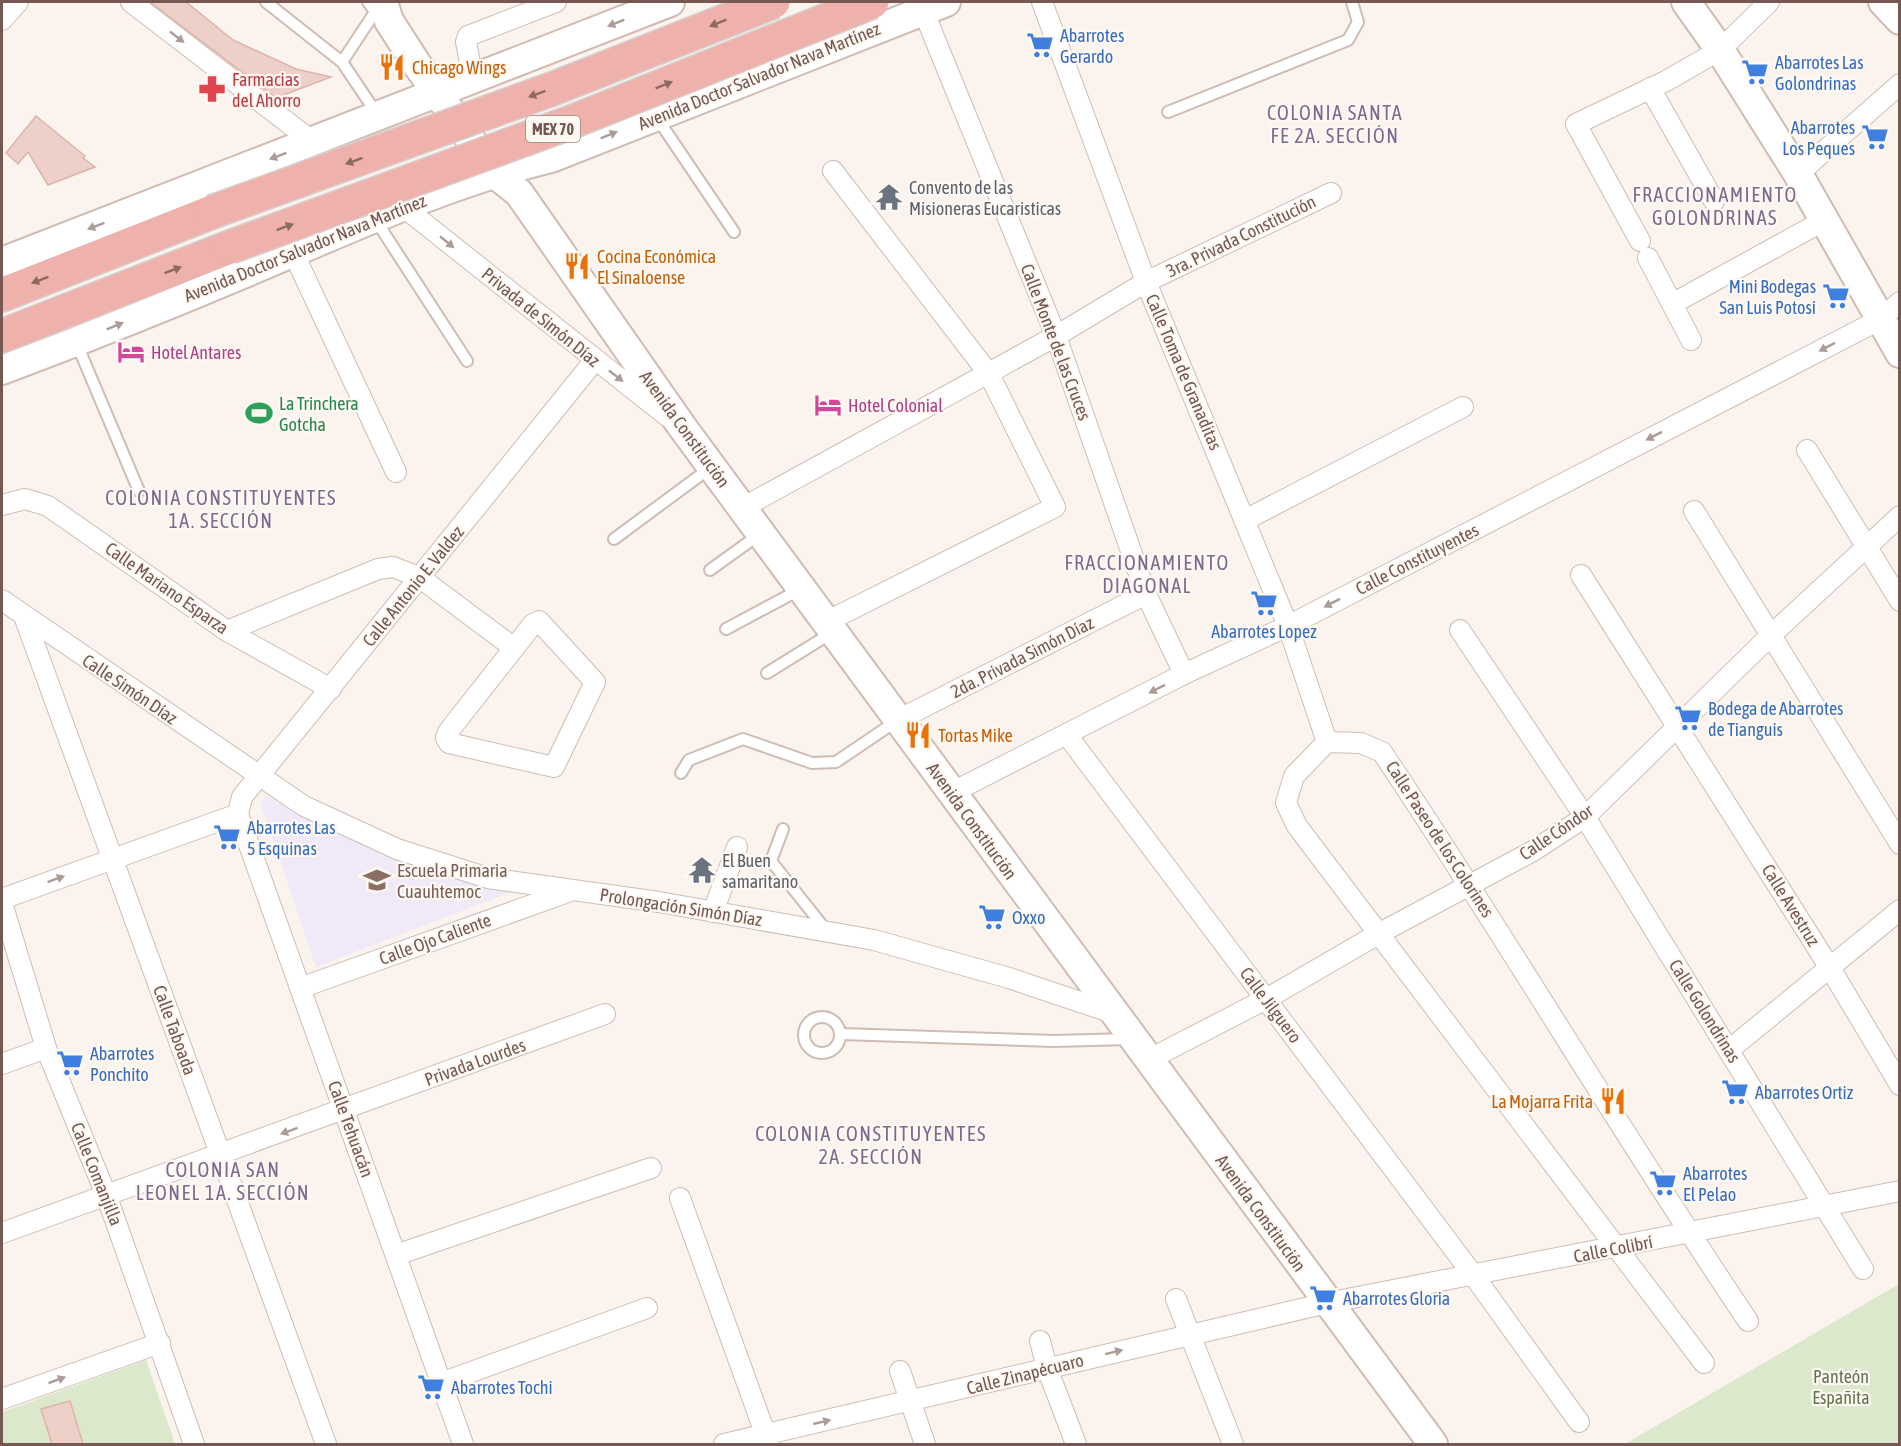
<svg xmlns="http://www.w3.org/2000/svg" width="1901" height="1446" font-family="'Asap Condensed',sans-serif">
<rect width="100%" height="100%" fill="#fbf3ed"/>
<!-- education -->
<polygon fill="#f0e9f8" points="267,796 325,829 425,869 511,892 316,967 260,802"/>
<!-- green -->
<g fill="#dce8cc">
<polygon points="1899,1284 1899,1444 1625,1444"/>
<polygon points="146,1360 175,1444 2,1444 2,1412"/>
</g>
<!-- building -->
<g fill="#edd0c7" stroke="#deb4aa" stroke-width="1.5">
<polygon points="150,2 186,2 233,40 296,69 331,77 276,98"/>
<polygon points="36,116 85,156 83,158 95,167 48,185 28,152 18,164 6,153"/>
<polygon points="70,1401 83,1444 52,1444 41,1409"/>
</g>
<g fill="none" stroke-linecap="round" stroke-linejoin="round">
<defs>
<g id="lane">
<polyline points="266,2 342,62 377,114"/>
<polyline points="342,62 375,12 368,2"/>
<polyline points="1168,112 1348,40 1358,22 1352,2"/>
<polyline points="657,118 734,232"/>
<polyline points="375,219 467,361"/>
<polyline points="76,342 139,491"/>
<polyline points="614,539 710,468"/>
<polyline points="710,570 760,534"/>
<polyline points="726,629 799,590"/>
<polyline points="767,673 833,632"/>
<polyline points="681,773 689,760 743,739 812,763 836,762 898,720"/>
<polyline points="783,829 771,861 826,930"/>
<circle cx="822" cy="1035" r="18"/>
<polyline points="841,1034 1054,1041 1129,1039"/>
</g>
<g id="street">
<polyline points="131,2 313,142"/>
<polyline points="1042,2 1146,282 1288,626 1327,742"/>
<polyline points="923,10 1056,336 1146,594 1184,674"/>
<polyline points="2,20 18,2"/>
<polyline points="473,79 466,42 468,36 556,2"/>
<polyline points="1650,88 1714,201"/>
<polyline points="1798,174 1900,84"/>
<polyline points="401,205 667,416"/>
<polyline points="1640,241 1576,124 1666,81 1720,50 1769,2"/>
<polyline points="293,252 396,472"/>
<polyline points="1648,258 1691,340"/>
<polyline points="1672,304 1823,221"/>
<polyline points="1807,450 1900,601"/>
<polyline points="2,505 25,499 48,506 227,631 331,689"/>
<polyline points="742,508 1056,336 1146,282 1331,193"/>
<polyline points="1694,511 1900,844"/>
<polyline points="1245,520 1463,407"/>
<polyline points="1581,575 1830,968 1900,1085"/>
<polyline points="2,600 304,806 397,849 488,878 659,902 874,940 1009,978 1113,1013"/>
<polyline points="24,616 326,1444"/>
<polygon points="539,621 595,682 554,767 449,743 446,738 448,732 533,624"/>
<polyline points="826,622 1055,507 989,374 833,171"/>
<polyline points="1460,630 1585,817 1863,1269"/>
<polyline points="227,631 378,569 393,567 419,577 514,648"/>
<polyline points="898,720 1146,594"/>
<polyline points="1067,735 1474,1276 1579,1422"/>
<polyline points="951,793 1184,674 1288,626 1879,320 1900,302"/>
<polyline points="238,814 463,1444"/>
<polyline points="238,814 242,797 595,360"/>
<polyline points="2,899 238,814"/>
<polyline points="2,903 46,1048 107,1197 194,1444"/>
<polyline points="713,912 737,847"/>
<polyline points="300,988 568,892"/>
<polyline points="1729,1050 1900,910"/>
<polyline points="1148,1060 1266,999 1380,933 1533,851 1585,817 1770,636 1900,516"/>
<polyline points="2,1064 46,1048"/>
<polyline points="680,1198 769,1444"/>
<polyline points="2,1233 605,1014"/>
<polyline points="396,1255 651,1168"/>
<polyline points="1176,1299 1233,1444"/>
<polyline points="1040,1341 1047,1368 1076,1444"/>
<path d="M 1704,1363 L 1297,826 L 1286,803 L 1294,776 L 1327,742 L 1361,743 L 1382,752 C 1508,940 1622,1134 1748,1321"/>
<polyline points="900,1371 925,1444"/>
<polyline points="441,1383 647,1308"/>
<polyline points="2,1399 160,1343"/>
<polyline points="724,1444 1327,1303 1900,1191"/>
</g>
<g id="secondary">
<polyline points="383,2 389,21 418,66 495,174 519,193 683,428 1433,1444"/>
<polyline points="1686,2 1720,50 1798,174 1900,353"/>
<polyline points="1883,2 1900,20"/>
<polyline points="2,262 670,2"/>
<path d="M 2,370 C 100,333 197,294 294,252 C 378,216 461,180 551,158 L 946,2"/>
</g>
<g id="highway">
<polyline points="2,295 212,212"/>
<polyline points="2,336 230,247"/>
</g>
</defs>
<!-- lane casing -->
<use href="#lane" stroke="#cfbcb5" stroke-width="14"/>
<!-- street casing -->
<use href="#street" stroke="#cfbcb5" stroke-width="22"/>
<!-- secondary casing -->
<use href="#secondary" stroke="#d1bbb3" stroke-width="32"/>
<!-- highway casing -->
<use href="#highway" stroke="#d8d0ce" stroke-width="36"/>
<!-- lane -->
<use href="#lane" stroke="#fff" stroke-width="10"/>
<!-- street -->
<use href="#street" stroke="#fff" stroke-width="20"/>
<!-- secondary -->
<use href="#secondary" stroke="#fff" stroke-width="28"/>
<!-- highway -->
<use href="#highway" stroke="#eeb1ab" stroke-width="33"/>
<defs>
<g id="highway-bridge">
<polyline points="212,212 552,89 773,2"/>
<polyline points="230,247 569,123 872,2"/>
</g>
</defs>
<!-- highway-bridge casing -->
<use href="#highway-bridge" stroke="#d8d0ce" stroke-width="36" stroke-linecap="butt"/>
<!-- highway-bridge -->
<use href="#highway-bridge" stroke="#eeb1ab" stroke-width="33"/>
</g>
<!-- one-way arrows -->
<defs><path id="oneway-solid" d="M-6-.8H1V-3.2L6.5 0L1 3.2V.8H-6Z" transform="scale(1.5)"/></defs>
<g fill="#ac9b97">
<use href="#oneway-solid" transform="translate(616 23) rotate(158)"/>
<use href="#oneway-solid" transform="translate(177 37) rotate(38)"/>
<use href="#oneway-solid" transform="translate(609 135) rotate(-22)"/>
<use href="#oneway-solid" transform="translate(278 156) rotate(159)"/>
<use href="#oneway-solid" transform="translate(96 226) rotate(159)"/>
<use href="#oneway-solid" transform="translate(447 242) rotate(39)"/>
<use href="#oneway-solid" transform="translate(115 326) rotate(-22)"/>
<use href="#oneway-solid" transform="translate(1827 347) rotate(153)"/>
<use href="#oneway-solid" transform="translate(616 376) rotate(38)"/>
<use href="#oneway-solid" transform="translate(1654 436) rotate(153)"/>
<use href="#oneway-solid" transform="translate(1332 603) rotate(153)"/>
<use href="#oneway-solid" transform="translate(1157 689) rotate(153)"/>
<use href="#oneway-solid" transform="translate(56 879) rotate(-20)"/>
<use href="#oneway-solid" transform="translate(289 1131) rotate(160)"/>
<use href="#oneway-solid" transform="translate(1114 1352) rotate(-14)"/>
<use href="#oneway-solid" transform="translate(57 1380) rotate(-20)"/>
<use href="#oneway-solid" transform="translate(822 1422) rotate(-13)"/>
</g>
<g fill="#8c6a63">
<use href="#oneway-solid" transform="translate(718 23) rotate(158)"/>
<use href="#oneway-solid" transform="translate(664 85) rotate(-22)"/>
<use href="#oneway-solid" transform="translate(537 94) rotate(160)"/>
<use href="#oneway-solid" transform="translate(354 161) rotate(160)"/>
<use href="#oneway-solid" transform="translate(285 227) rotate(-20)"/>
<use href="#oneway-solid" transform="translate(173 270) rotate(-21)"/>
<use href="#oneway-solid" transform="translate(40 280) rotate(159)"/>
</g>
<!-- icons -->
<defs>
<symbol id="supermarket-bare" viewBox="-9 -9 18 18"><path d="M-6-5.5h2.5l.6 2H6L4.5 2H-2.5L-4.4-4H-6ZM-1.5 3.2a1.3 1.3 0 1 0 .1 0ZM3 3.2a1.3 1.3 0 1 0 .1 0Z" fill="#3f7fe0" stroke="#fef8f3" stroke-width="2.5" paint-order="stroke"/></symbol>
<symbol id="restaurant-bare" viewBox="-9 -9 18 18"><path d="M-5-6h1v4h1v-4h1v4h1v-4h1v5L-1.5 .5V6h-2V.5L-5-1ZM5-6V6H3V1.5H1.5Q1.5-4 5-6Z" fill="#e8710a" stroke="#fef8f3" stroke-width="2.5" paint-order="stroke"/></symbol>
<symbol id="pharmacy-bare" viewBox="-9 -9 18 18"><path d="M-2-6h4v4h4v4h-4v4h-4v-4h-4v-4h4Z" fill="#e0444e" stroke="#fef8f3" stroke-width="2.5" paint-order="stroke"/></symbol>
<symbol id="temple-bare" viewBox="-9 -9 18 18"><path d="M0-6L5-2H3V0L6.5 2.5H4V6H1.5V3h-3V6H-4V2.5H-6.5L-3 0V-2H-5Z" fill="#6b7280" stroke="#fef8f3" stroke-width="2.5" paint-order="stroke"/></symbol>
<symbol id="hotel-bare" viewBox="-9 -9 18 18"><path d="M-6-4.5h1.5V1H6V5H4.5V3h-9V5H-6ZM-4 0a1.8 1.8 0 1 1 3.6 0ZM.5 0V-2.5h3Q6-2.5 6 0Z" fill="#d1479c" stroke="#fef8f3" stroke-width="2.5" paint-order="stroke"/></symbol>
<symbol id="stadium-bare" viewBox="-9 -9 18 18"><path d="M0-5a6.5 5 0 1 0 0 10a6.5 5 0 1 0 0-10ZM-3.5-1.8h7v3.6h-7Z" fill="#2e9e5b" stroke="#fef8f3" stroke-width="2.5" paint-order="stroke"/></symbol>
<symbol id="school-bare" viewBox="-9 -9 18 18"><path d="M0-5L7-2L0 1L-7-2ZM-4 1L0 2.5L4 1V4Q0 6-4 4Z" fill="#8d6e63" stroke="#fef8f3" stroke-width="2.5" paint-order="stroke"/></symbol>
</defs>
<g fill-rule="evenodd">
<use href="#supermarket-bare" x="1021" y="26" width="38" height="38"/>
<use href="#restaurant-bare" x="373" y="48" width="38" height="38"/>
<use href="#supermarket-bare" x="1736" y="53" width="38" height="38"/>
<use href="#pharmacy-bare" x="193" y="70" width="38" height="38"/>
<use href="#supermarket-bare" x="1856" y="118" width="38" height="38"/>
<use href="#temple-bare" x="870" y="178" width="38" height="38"/>
<use href="#restaurant-bare" x="558" y="247" width="38" height="38"/>
<use href="#supermarket-bare" x="1817" y="277" width="38" height="38"/>
<use href="#hotel-bare" x="112" y="333" width="38" height="38"/>
<use href="#hotel-bare" x="809" y="386" width="38" height="38"/>
<use href="#stadium-bare" x="240" y="394" width="38" height="38"/>
<use href="#supermarket-bare" x="1245" y="584" width="38" height="38"/>
<use href="#supermarket-bare" x="1669" y="699" width="38" height="38"/>
<use href="#restaurant-bare" x="899" y="716" width="38" height="38"/>
<use href="#supermarket-bare" x="208" y="818" width="38" height="38"/>
<use href="#temple-bare" x="683" y="851" width="38" height="38"/>
<use href="#school-bare" x="358" y="861" width="38" height="38"/>
<use href="#supermarket-bare" x="973" y="898" width="38" height="38"/>
<use href="#supermarket-bare" x="51" y="1044" width="38" height="38"/>
<use href="#supermarket-bare" x="1716" y="1073" width="38" height="38"/>
<use href="#restaurant-bare" x="1594" y="1082" width="38" height="38"/>
<use href="#supermarket-bare" x="1644" y="1164" width="38" height="38"/>
<use href="#supermarket-bare" x="1304" y="1279" width="38" height="38"/>
<use href="#supermarket-bare" x="412" y="1368" width="38" height="38"/>
</g>
<g text-anchor="middle" dominant-baseline="central" stroke-width="4.5" stroke-linejoin="round" paint-order="stroke">
<!-- shield labels -->
<rect fill="#fef8f3" stroke="#9d8882" stroke-width="1.5" x="526" y="116" width="54" height="26" rx="4.5"/>
<g font-size="16" font-weight="bold" fill="#745851">
<text x="553" y="129">MEX 70</text>
</g>
<!-- shop labels -->
<g font-size="18" fill="#366cbe" stroke="#fef8f3" text-anchor="start">
<text x="1060" y="35">Abarrotes<tspan x="1060" dy="21">Gerardo</tspan></text>
<text x="1775" y="62">Abarrotes Las<tspan x="1775" dy="21">Golondrinas</tspan></text>
<text x="1855" y="127" text-anchor="end">Abarrotes<tspan x="1855" dy="21">Los Peques</tspan></text>
<text x="1816" y="286" text-anchor="end">Mini Bodegas<tspan x="1816" dy="21">San Luis Potosí</tspan></text>
<text x="1264" y="631" text-anchor="middle">Abarrotes Lopez</text>
<text x="1708" y="708">Bodega de Abarrotes<tspan x="1708" dy="21">de Tianguis</tspan></text>
<text x="247" y="827">Abarrotes Las<tspan x="247" dy="21">5 Esquinas</tspan></text>
<text x="1012" y="917">Oxxo</text>
<text x="90" y="1053">Abarrotes<tspan x="90" dy="21">Ponchito</tspan></text>
<text x="1755" y="1092">Abarrotes Ortiz</text>
<text x="1683" y="1173">Abarrotes<tspan x="1683" dy="21">El Pelao</tspan></text>
<text x="1343" y="1298">Abarrotes Gloria</text>
<text x="451" y="1387">Abarrotes Tochi</text>
</g>
<!-- food labels -->
<g font-size="18" fill="#c56008" stroke="#fef8f3" text-anchor="start">
<text x="412" y="67">Chicago Wings</text>
<text x="597" y="256">Cocina Económica<tspan x="597" dy="21">El Sinaloense</tspan></text>
<text x="938" y="735">Tortas Mike</text>
<text x="1593" y="1101" text-anchor="end">La Mojarra Frita</text>
</g>
<!-- street labels -->
<g font-size="18" fill="#745851" stroke="#fef8f3">
<text transform="translate(759 76) rotate(-22)">Avenida Doctor Salvador Nava Martínez</text>
<text transform="translate(1241 236) rotate(-26)">3ra. Privada Constitución</text>
<text transform="translate(305 248) rotate(-22)">Avenida Doctor Salvador Nava Martínez</text>
<text transform="translate(541 317) rotate(39)">Privada de Simón Díaz</text>
<text transform="translate(1056 342) rotate(69)">Calle Monte de las Cruces</text>
<text transform="translate(1184 372) rotate(67)">Calle Toma de Granaditas</text>
<text transform="translate(685 429) rotate(54)">Avenida Constitución</text>
<text transform="translate(1417 559) rotate(-27)">Calle Constituyentes</text>
<text transform="translate(413 586) rotate(-51)">Calle Antonio E. Valdez</text>
<text transform="translate(167 588) rotate(35)">Calle Mariano Esparza</text>
<text transform="translate(1022 657) rotate(-27)">2da. Privada Simón Díaz</text>
<text transform="translate(130 689) rotate(34)">Calle Simón Díaz</text>
<text transform="translate(972 821) rotate(54)">Avenida Constitución</text>
<text transform="translate(1556 832) rotate(-34)">Calle Cóndor</text>
<text transform="translate(1440 839) rotate(57)">Calle Paseo de los Colorines</text>
<text transform="translate(1791 905) rotate(58)">Calle Avestruz</text>
<text transform="translate(681 907) rotate(9)">Prolongación Simón Díaz</text>
<text transform="translate(435 939) rotate(-20)">Calle Ojo Caliente</text>
<text transform="translate(1271 1005) rotate(53)">Calle Jilguero</text>
<text transform="translate(1705 1011) rotate(58)">Calle Golondrinas</text>
<text transform="translate(175 1030) rotate(70)">Calle Taboada</text>
<text transform="translate(475 1062) rotate(-20)">Privada Lourdes</text>
<text transform="translate(351 1129) rotate(70)">Calle Tehuacán</text>
<text transform="translate(97 1174) rotate(68)">Calle Comanjilla</text>
<text transform="translate(1261 1213) rotate(54)">Avenida Constitución</text>
<text transform="translate(1613 1249) rotate(-11)">Calle Colibrí</text>
<text transform="translate(1025 1374) rotate(-14)">Calle Zinapécuaro</text>
</g>
<!-- health labels -->
<g font-size="18" fill="#be3a42" stroke="#fef8f3" text-anchor="start">
<text x="232" y="79">Farmacias<tspan x="232" dy="21">del Ahorro</tspan></text>
</g>
<!-- worship labels -->
<g font-size="18" fill="#5b616d" stroke="#fef8f3" text-anchor="start">
<text x="909" y="187">Convento de las<tspan x="909" dy="21">Misioneras Eucaristicas</tspan></text>
<text x="722" y="860">El Buen<tspan x="722" dy="21">samaritano</tspan></text>
</g>
<!-- hotel labels -->
<g font-size="18" fill="#b23c85" stroke="#fef8f3" text-anchor="start">
<text x="151" y="352">Hotel Antares</text>
<text x="848" y="405">Hotel Colonial</text>
</g>
<!-- leisure labels -->
<g font-size="18" fill="#27864d" stroke="#fef8f3" text-anchor="start">
<text x="279" y="403">La Trinchera<tspan x="279" dy="21">Gotcha</tspan></text>
</g>
<!-- education labels -->
<g font-size="18" fill="#785e54" stroke="#fef8f3" text-anchor="start">
<text x="397" y="870">Escuela Primaria<tspan x="397" dy="21">Cuauhtemoc</tspan></text>
</g>
<!-- park labels -->
<g font-size="18" fill="#60784b" stroke="#fef8f3">
<text x="1841" y="1376">Panteón<tspan x="1841" dy="21">Españita</tspan></text>
</g>
<!-- neighbourhood labels -->
<g font-size="20" letter-spacing="1.5" fill="#7c6a8f" stroke="#fef8f3">
<text x="1335" y="112">COLONIA SANTA<tspan x="1335" dy="23">FE 2A. SECCIÓN</tspan></text>
<text x="1715" y="194">FRACCIONAMIENTO<tspan x="1715" dy="23">GOLONDRINAS</tspan></text>
<text x="221" y="497">COLONIA CONSTITUYENTES<tspan x="221" dy="23">1A. SECCIÓN</tspan></text>
<text x="1147" y="562">FRACCIONAMIENTO<tspan x="1147" dy="23">DIAGONAL</tspan></text>
<text x="871" y="1133">COLONIA CONSTITUYENTES<tspan x="871" dy="23">2A. SECCIÓN</tspan></text>
<text x="223" y="1169">COLONIA SAN<tspan x="223" dy="23">LEONEL 1A. SECCIÓN</tspan></text>
</g>
</g>
<!-- border -->
<rect width="1901" height="1446" fill="none" stroke="#745851" stroke-width="6"/>
</svg>
